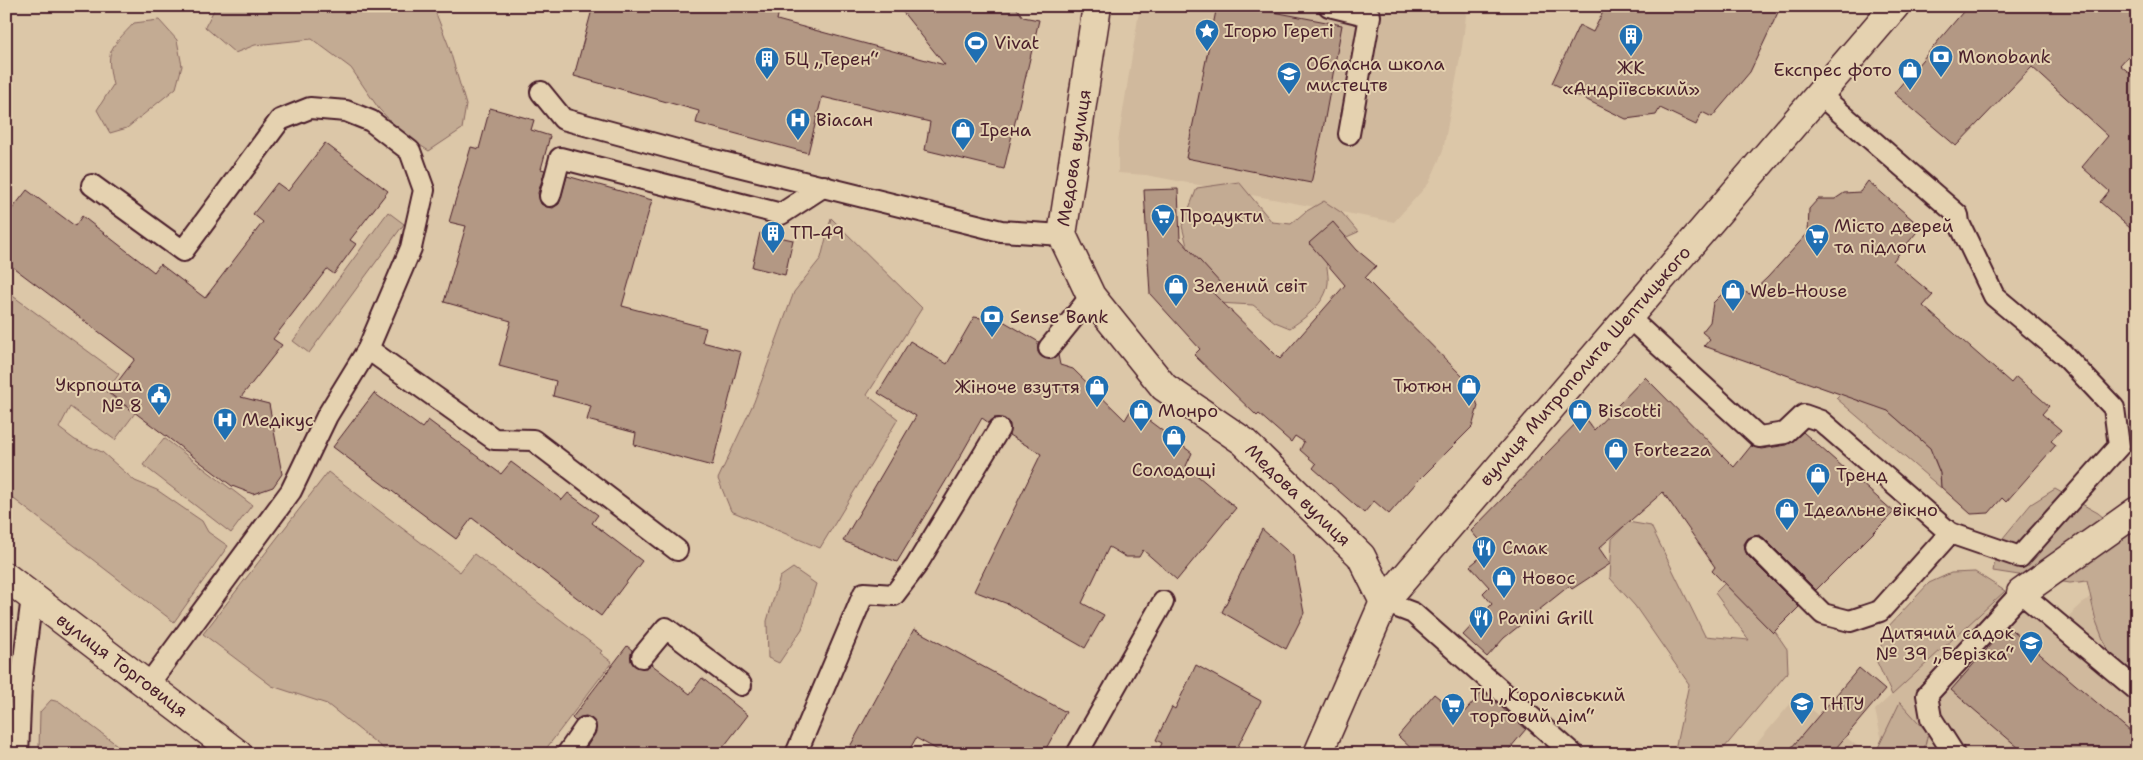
<svg xmlns="http://www.w3.org/2000/svg" width="2143" height="760" font-family="'Shantell Sans',sans-serif">
<rect width="100%" height="100%" fill="#dcc7a8"/>
<filter id="ink" filterUnits="userSpaceOnUse"><feTurbulence type="fractalNoise" baseFrequency=".02" numOctaves="2"/><feDisplacementMap in="SourceGraphic" scale="10" xChannelSelector="R" yChannelSelector="G"/><feConvolveMatrix kernelMatrix="1 2 1 2 8 2 1 2 1" color-interpolation-filters="sRGB"/></filter>
<g filter="url(#ink)">
<!-- built -->
<g fill="#d0b99d">
<polygon points="1140,6 1467,8 1462,47 1443,151 1429,183 1394,222 1146,175 1118,173 1118,142"/>
<polygon points="2137,554 2137,754 1885,754 1875,710 2005,591 2050,633"/>
<polygon points="1796,697 1867,754 1748,754"/>
</g>
<!-- green -->
<g fill="#c3ab93" stroke="#86655f">
<polygon points="216,6 433,6 448,44 466,105 462,129 429,151 404,135 379,109 351,68 312,39 255,45 235,53 205,27"/>
<path d="M 159,20 L 177,40 L 182,66 L 176,88 L 127,128 L 110,133 L 97,110 L 113,85 C 105,49 110,49 134,23 Z"/>
<path d="M 1239,182 L 1272,222 L 1291,224 L 1305,212 L 1324,201 L 1342,213 L 1358,232 L 1324,247 C 1325,256 1329,276 1328,283 C 1326,303 1305,318 1290,328 L 1275,322 L 1253,305 L 1218,303 L 1189,254 L 1182,226 L 1197,188 Z"/>
<polygon points="388,212 404,224 309,353 293,341"/>
<polygon points="831,218 922,308 867,395 898,419 820,548 731,511 718,479 754,402 794,292 821,258"/>
<polygon points="6,291 119,374 106,392 135,413 115,440 70,407 59,428 75,440 102,452 135,481 157,490 202,521 208,532 228,546 174,622 6,493"/>
<polygon points="1841,393 1866,403 1871,396 1938,455 1934,459 1940,473 1941,488 1836,398"/>
<polygon points="164,438 252,505 231,533 143,465"/>
<polygon points="328,472 460,572 474,554 602,651 600,653 612,662 542,754 390,754 327,704 272,686 203,634"/>
<polygon points="2055,489 2098,513 2124,535 2137,528 2137,676 2108,652 2096,621 2087,581 2070,583 1993,571 1998,544 2031,504"/>
<polygon points="1628,522 1651,526 1705,636 1749,640 1715,593 1735,573 1787,649 1788,672 1719,754 1674,754 1689,684 1635,606 1610,578 1612,539"/>
<polygon points="793,568 816,584 802,629 779,663 768,658 767,621 780,577"/>
<polygon points="1975,572 2005,591 1892,695 1877,662 1885,630 1929,583 1951,573"/>
<polygon points="51,700 60,702 129,754 47,754 39,748 40,712"/>
<polygon points="1900,702 1928,733 1923,754 1875,754"/>
</g>
<!-- building -->
<g fill="#b39884" stroke="#4a1f2b">
<polygon points="593,6 780,6 777,20 945,65 898,6 1015,6 1023,17 1039,20 1004,169 925,150 930,122 822,97 808,153 696,123 699,111 574,76"/>
<polygon points="1217,6 1242,6 1342,25 1323,129 1311,183 1186,158"/>
<polygon points="1606,6 1781,6 1750,72 1712,117 1702,112 1696,125 1660,108 1656,115 1626,119 1552,83 1579,25 1593,32"/>
<polygon points="1968,6 2137,6 2137,46 2120,65 2137,79 2137,234 2100,202 2109,191 2082,167 2108,136 2032,67 1956,146 1894,93"/>
<polygon points="490,108 534,120 531,130 550,136 541,169 545,170 538,193 541,204 547,207 553,208 559,204 567,176 652,200 622,306 706,328 702,342 741,352 712,466 634,445 636,433 587,420 591,406 553,396 556,381 499,366 511,321 444,302 466,226 449,222 471,147 479,149"/>
<polygon points="325,143 388,191 350,240 356,244 334,274 327,269 273,339 282,345 241,397 269,404 282,474 273,487 253,494 232,486 109,393 135,359 6,262 6,217 27,190 75,226 82,216 154,272 160,264 205,298 263,222 253,214 277,183 288,191"/>
<polygon points="1868,181 1921,227 1893,261 1933,295 1923,306 2011,383 2016,377 2049,406 2042,414 2061,430 2051,441 2056,445 2006,502 2002,498 1989,513 1971,514 1941,487 1940,473 1930,448 1888,411 1704,346 1710,339 1702,332 1710,322 1713,303 1720,296 1730,287 1750,294 1768,277 1808,233 1809,209 1818,199 1835,199 1844,193 1860,192"/>
<polygon points="1178,189 1180,239 1222,285 1213,293 1280,359 1345,285 1309,243 1333,222 1357,250 1376,266 1365,278 1471,385 1478,406 1472,427 1416,483 1389,514 1374,501 1364,513 1313,468 1316,464 1300,450 1304,442 1295,436 1291,442 1259,414 1257,416 1194,355 1200,349 1150,294 1144,190"/>
<polygon points="760,233 793,240 785,275 752,267"/>
<polygon points="974,317 1003,321 1039,342 1038,352 1042,357 1053,359 1058,355 1060,365 1073,369 1125,420 1132,408 1192,453 1186,466 1236,508 1177,580 1143,550 1139,557 1126,557 1109,547 1082,603 1104,615 1085,648 1008,604 974,591 1041,454 1009,435 1010,424 1005,419 994,418 989,423 982,418 953,469 897,562 843,541 916,416 878,393 910,341 947,364"/>
<polygon points="1645,377 1734,467 1751,446 1761,449 1787,445 1803,432 1894,512 1816,590 1764,538 1759,535 1748,538 1744,544 1747,555 1799,607 1773,633 1712,571 1715,567 1663,492 1599,548 1610,564 1572,589 1569,586 1504,638 1487,657 1463,635 1492,604 1483,593 1489,587 1470,566 1488,551 1471,531 1583,416 1594,430"/>
<polygon points="374,393 422,428 428,420 501,474 511,462 562,500 568,493 598,515 592,523 642,561 601,616 472,518 456,539 333,447"/>
<polygon points="1262,529 1293,556 1304,613 1286,649 1222,612"/>
<polygon points="2007,626 2137,737 2137,754 2026,754 1951,690"/>
<polygon points="914,629 1066,712 1043,754 945,754 916,738 907,754 846,754"/>
<polygon points="627,646 632,650 631,661 635,666 646,668 651,664 690,694 702,678 748,715 718,754 582,754 595,734 596,723 592,719 586,716 580,717 575,721 572,718"/>
<polygon points="1196,665 1261,701 1234,754 1157,754 1162,743 1156,740 1172,707 1175,709"/>
<polygon points="1859,668 1885,690 1831,754 1786,754"/>
<polygon points="1483,691 1526,729 1505,754 1417,754 1398,736 1434,694 1461,716"/>
</g>
<g fill="none" stroke-linecap="round" stroke-linejoin="round">
<defs>
<g id="lane">
<polyline points="1329,6 1370,16 1349,134"/>
<polyline points="541,92 563,119 710,159 1001,231 1062,235"/>
<polyline points="92,185 183,251 280,120 310,108 346,111 371,121 410,151 424,190 411,248 368,349 327,416 291,491 148,685"/>
<polyline points="550,196 560,158 781,214 824,186"/>
<polyline points="1627,316 1759,437 1785,433 1804,415 1821,421 1950,533"/>
<polyline points="1049,348 1091,296"/>
<polyline points="368,349 494,439 533,440 677,550"/>
<polyline points="1756,547 1823,614 1850,621 1880,611 1950,533 2020,557 2119,446 2114,408 2063,354 1994,296 1959,223 1958,215 1819,94"/>
<polyline points="1384,602 1413,613 1573,754"/>
<polyline points="642,657 666,628 741,685"/>
<polyline points="18,754 21,683 32,597"/>
<polyline points="567,754 585,728"/>
<polyline points="796,754 864,593 894,595 916,566 999,429"/>
<polyline points="1077,754 1163,602"/>
<polyline points="1954,754 1931,718 1927,695 2021,593 2137,690"/>
</g>
<g id="street">
<polyline points="1097,6 1062,235 1091,296 1164,387 1243,441 1361,556 1384,602"/>
<polyline points="2021,593 2137,511"/>
<polyline points="1318,754 1384,602 1895,6"/>
</g>
<polyline id="secondary" points="6,577 238,754"/>
</defs>
<!-- lane casing -->
<use href="#lane" stroke="#4a1f2b" stroke-width="24"/>
<!-- street casing -->
<use href="#street" stroke="#4a1f2b" stroke-width="31"/>
<!-- secondary casing -->
<use href="#secondary" stroke="#4a1f2b" stroke-width="31"/>
<!-- lane -->
<use href="#lane" stroke="#e5d2b0" stroke-width="20"/>
<!-- street -->
<use href="#street" stroke="#e5d2b0" stroke-width="28"/>
<!-- secondary -->
<use href="#secondary" stroke="#e5d2b0" stroke-width="28"/>
</g>
</g>
<!-- icons -->
<defs>
<symbol id="sight-pin" viewBox="-11 -11 22 30"><path d="M0 17L-7.5 6A9.5 9.5 0 1 1 7.5 6Z" fill="#1f6fb2" stroke="#e5d2b0"/><path d="M0-6L1.8-2.2L6-1.7L2.9 1.2L3.7 5.4L0 3.3L-3.7 5.4L-2.9 1.2L-6-1.7L-1.8-2.2Z" fill="#fff"/></symbol>
<symbol id="building-pin" viewBox="-11 -11 22 30"><path d="M0 17L-7.5 6A9.5 9.5 0 1 1 7.5 6Z" fill="#1f6fb2" stroke="#e5d2b0"/><path d="M-4-6H4V6H1V3H-1V6H-4ZM-2.5-4.3h1.7v1.8h-1.7ZM.8-4.3h1.7v1.8H.8ZM-2.5-1h1.7V.8h-1.7ZM.8-1h1.7V.8H.8Z" fill="#fff"/></symbol>
<symbol id="stadium-pin" viewBox="-11 -11 22 30"><path d="M0 17L-7.5 6A9.5 9.5 0 1 1 7.5 6Z" fill="#1f6fb2" stroke="#e5d2b0"/><path d="M0-5a6.5 5 0 1 0 0 10a6.5 5 0 1 0 0-10ZM-3.5-1.8h7v3.6h-7Z" fill="#fff"/></symbol>
<symbol id="bank-pin" viewBox="-11 -11 22 30"><path d="M0 17L-7.5 6A9.5 9.5 0 1 1 7.5 6Z" fill="#1f6fb2" stroke="#e5d2b0"/><path d="M-6-4H6V4H-6ZM0-2.3a2.3 2.3 0 1 0 0 4.6a2.3 2.3 0 1 0 0-4.6Z" fill="#fff"/></symbol>
<symbol id="shop-pin" viewBox="-11 -11 22 30"><path d="M0 17L-7.5 6A9.5 9.5 0 1 1 7.5 6Z" fill="#1f6fb2" stroke="#e5d2b0"/><path d="M-5-2.5h2.3a2.7 3.5 0 0 1 5.4 0H5L5.5 6h-11ZM-1.5-2.5h3a1.5 2.3 0 0 0-3 0Z" fill="#fff"/></symbol>
<symbol id="school-pin" viewBox="-11 -11 22 30"><path d="M0 17L-7.5 6A9.5 9.5 0 1 1 7.5 6Z" fill="#1f6fb2" stroke="#e5d2b0"/><path d="M0-5L7-2L0 1L-7-2ZM-4 1L0 2.5L4 1V4Q0 6-4 4Z" fill="#fff"/></symbol>
<symbol id="hospital-pin" viewBox="-11 -11 22 30"><path d="M0 17L-7.5 6A9.5 9.5 0 1 1 7.5 6Z" fill="#1f6fb2" stroke="#e5d2b0"/><path d="M-5-5h3v3.5h4V-5h3V5h-3V1.5h-4V5h-3Z" fill="#fff"/></symbol>
<symbol id="supermarket-pin" viewBox="-11 -11 22 30"><path d="M0 17L-7.5 6A9.5 9.5 0 1 1 7.5 6Z" fill="#1f6fb2" stroke="#e5d2b0"/><path d="M-6-5.5h2.5l.6 2H6L4.5 2H-2.5L-4.4-4H-6ZM-1.5 3.2a1.3 1.3 0 1 0 .1 0ZM3 3.2a1.3 1.3 0 1 0 .1 0Z" fill="#fff"/></symbol>
<symbol id="civic-pin" viewBox="-11 -11 22 30"><path d="M0 17L-7.5 6A9.5 9.5 0 1 1 7.5 6Z" fill="#1f6fb2" stroke="#e5d2b0"/><path d="M-.6-6.5H3V-4.5H.6V-3L4-1V1h2V6H-6V1h2V-1L-.6-3ZM-1.2 2.5V6h2.4V2.5Z" fill="#fff"/></symbol>
<symbol id="restaurant-pin" viewBox="-11 -11 22 30"><path d="M0 17L-7.5 6A9.5 9.5 0 1 1 7.5 6Z" fill="#1f6fb2" stroke="#e5d2b0"/><path d="M-5-6h1v4h1v-4h1v4h1v-4h1v5L-1.5 .5V6h-2V.5L-5-1ZM5-6V6H3V1.5H1.5Q1.5-4 5-6Z" fill="#fff"/></symbol>
<symbol id="university-pin" viewBox="-11 -11 22 30"><path d="M0 17L-7.5 6A9.5 9.5 0 1 1 7.5 6Z" fill="#1f6fb2" stroke="#e5d2b0"/><path d="M0-5L7-2L0 1L-7-2ZM-4 1L0 2.5L4 1V4Q0 6-4 4Z" fill="#fff"/></symbol>
</defs>
<g fill-rule="evenodd">
<use href="#sight-pin" x="1193" y="17" width="28" height="38"/>
<use href="#building-pin" x="1617" y="22" width="28" height="38"/>
<use href="#stadium-pin" x="962" y="29" width="28" height="38"/>
<use href="#bank-pin" x="1927" y="43" width="28" height="38"/>
<use href="#building-pin" x="753" y="45" width="28" height="38"/>
<use href="#shop-pin" x="1896" y="56" width="28" height="38"/>
<use href="#school-pin" x="1275" y="60" width="28" height="38"/>
<use href="#hospital-pin" x="784" y="106" width="28" height="38"/>
<use href="#shop-pin" x="949" y="116" width="28" height="38"/>
<use href="#supermarket-pin" x="1149" y="202" width="28" height="38"/>
<use href="#building-pin" x="759" y="219" width="28" height="38"/>
<use href="#supermarket-pin" x="1803" y="222" width="28" height="38"/>
<use href="#shop-pin" x="1162" y="272" width="28" height="38"/>
<use href="#shop-pin" x="1719" y="277" width="28" height="38"/>
<use href="#bank-pin" x="978" y="303" width="28" height="38"/>
<use href="#shop-pin" x="1455" y="372" width="28" height="38"/>
<use href="#shop-pin" x="1083" y="373" width="28" height="38"/>
<use href="#civic-pin" x="145" y="381" width="28" height="38"/>
<use href="#shop-pin" x="1127" y="397" width="28" height="38"/>
<use href="#shop-pin" x="1566" y="397" width="28" height="38"/>
<use href="#hospital-pin" x="211" y="406" width="28" height="38"/>
<use href="#shop-pin" x="1160" y="423" width="28" height="38"/>
<use href="#shop-pin" x="1602" y="436" width="28" height="38"/>
<use href="#shop-pin" x="1804" y="461" width="28" height="38"/>
<use href="#shop-pin" x="1773" y="496" width="28" height="38"/>
<use href="#restaurant-pin" x="1470" y="534" width="28" height="38"/>
<use href="#shop-pin" x="1490" y="564" width="28" height="38"/>
<use href="#restaurant-pin" x="1467" y="604" width="28" height="38"/>
<use href="#school-pin" x="2017" y="629" width="28" height="38"/>
<use href="#university-pin" x="1788" y="690" width="28" height="38"/>
<use href="#supermarket-pin" x="1439" y="691" width="28" height="38"/>
</g>
<g text-anchor="middle" dominant-baseline="central" stroke-width="4" stroke-linejoin="round" paint-order="stroke">
<!-- poi labels -->
<g font-size="18" fill="#4a1f2b" stroke="#e5d2b0" text-anchor="start">
<text x="1224" y="31">Ігорю Гереті</text>
<text x="994" y="43">Vivat</text>
<text x="1958" y="57">Monobank</text>
<text x="784" y="59">БЦ „Терен“</text>
<text x="1306" y="64">Обласна школа<tspan x="1306" dy="21">мистецтв</tspan></text>
<text x="1631" y="68" text-anchor="middle">ЖК<tspan x="1631" dy="21">«Андріївський»</tspan></text>
<text x="1892" y="70" text-anchor="end">Експрес фото</text>
<text x="816" y="120">Віасан</text>
<text x="980" y="130">Ірена</text>
<text x="1180" y="216">Продукти</text>
<text x="1834" y="226">Місто дверей<tspan x="1834" dy="21">та підлоги</tspan></text>
<text x="790" y="233">ТП-49</text>
<text x="1194" y="286">Зелений світ</text>
<text x="1750" y="291">Web-House</text>
<text x="1010" y="317">Sense Bank</text>
<text x="142" y="385" text-anchor="end">Укрпошта<tspan x="142" dy="21">№ 8</tspan></text>
<text x="1452" y="386" text-anchor="end">Тютюн</text>
<text x="1080" y="387" text-anchor="end">Жіноче взуття</text>
<text x="1158" y="411">Монро</text>
<text x="1598" y="411">Biscotti</text>
<text x="242" y="420">Медікус</text>
<text x="1634" y="450">Fortezza</text>
<text x="1174" y="470" text-anchor="middle">Солодощі</text>
<text x="1836" y="475">Тренд</text>
<text x="1804" y="510">Ідеальне вікно</text>
<text x="1502" y="548">Смак</text>
<text x="1522" y="578">Новос</text>
<text x="1498" y="618">Panini Grill</text>
<text x="2014" y="633" text-anchor="end">Дитячий садок<tspan x="2014" dy="21">№ 39 „Берізка“</tspan></text>
<text x="1470" y="695">ТЦ „Королівський<tspan x="1470" dy="21">торговий дім“</tspan></text>
<text x="1820" y="704">ТНТУ</text>
</g>
<!-- street labels -->
<g font-size="18" fill="#4a1f2b" stroke="#e5d2b0">
<text transform="translate(1074 158) rotate(-81)">Медова вулиця</text>
<text transform="translate(1585 366) rotate(-49)">вулиця Митрополита Шептицького</text>
<text transform="translate(1298 495) rotate(44)">Медова вулиця</text>
<text transform="translate(122 665) rotate(37)">вулиця Торговиця</text>
</g>
</g>
<!-- margin -->
<rect width="2143" height="760" fill="none" stroke="#e5d2b0" stroke-width="25"/>
<rect x="12" y="12" width="2118" height="735" fill="none" stroke="#4a1f2b" stroke-width="2" filter="url(#ink)"/>
</svg>
